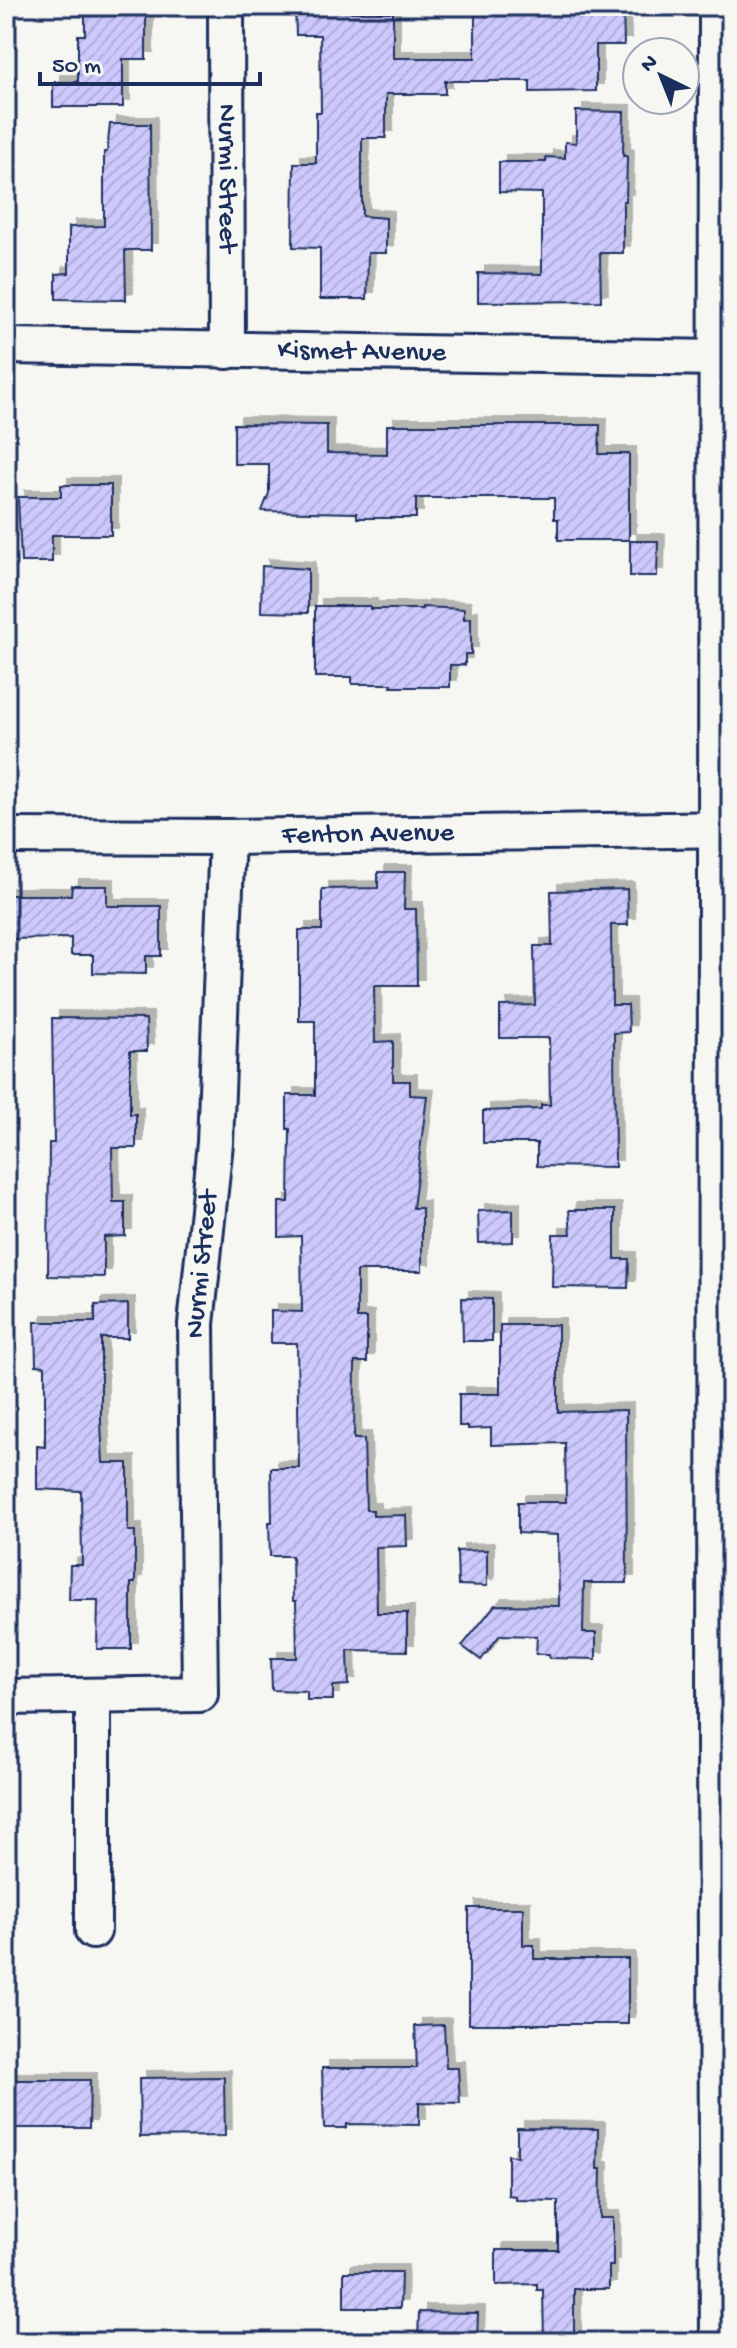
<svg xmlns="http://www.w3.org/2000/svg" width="737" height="2348" font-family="'Gochi Hand',sans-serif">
<defs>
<pattern id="building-hatch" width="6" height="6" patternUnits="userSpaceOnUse" patternTransform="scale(2)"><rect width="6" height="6" fill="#cdc9fc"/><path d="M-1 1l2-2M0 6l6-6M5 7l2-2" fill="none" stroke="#afadda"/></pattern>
<filter id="shadow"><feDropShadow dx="7" dy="-7" stdDeviation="0" flood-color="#0004"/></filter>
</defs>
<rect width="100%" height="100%" fill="#f6f6f2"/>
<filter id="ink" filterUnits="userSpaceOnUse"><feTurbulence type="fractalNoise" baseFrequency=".0125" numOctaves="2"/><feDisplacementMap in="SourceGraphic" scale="16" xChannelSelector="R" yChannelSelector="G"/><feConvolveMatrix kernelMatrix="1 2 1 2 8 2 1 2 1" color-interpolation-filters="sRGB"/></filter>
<g filter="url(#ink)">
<!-- building -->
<g fill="url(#building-hatch)" stroke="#1b2f5e" stroke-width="2" filter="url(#shadow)">
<polygon points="85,6 146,6 146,59 123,59 123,107 53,107 53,82 78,82 78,35 85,35"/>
<polygon points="295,6 334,6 334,12 393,12 393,58 475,58 475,6 623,6 624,45 596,45 596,91 530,92 530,81 445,81 445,94 386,94 386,138 362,138 362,216 386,218 386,253 368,253 367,299 320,299 320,248 293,247 294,163 316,163 316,112 321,112 320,35 296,35"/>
<polygon points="576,111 624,112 623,156 627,156 626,201 623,201 623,253 600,253 601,301 478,302 478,273 542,274 542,193 499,192 499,162 546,162 546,157 565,158 565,142 576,143"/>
<polygon points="110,124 150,124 151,250 125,250 126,300 56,299 56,274 69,273 69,227 104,226 104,152 107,152"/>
<polygon points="234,424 327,425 327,453 387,454 387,425 600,425 599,454 629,454 629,540 558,540 558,519 554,519 554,498 416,498 416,518 357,518 357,513 262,511 269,493 269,464 234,464"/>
<polygon points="61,485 111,485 111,535 52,535 52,562 21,562 18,497 61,497"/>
<polygon points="630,541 658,541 657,576 630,576"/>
<polygon points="262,566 308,569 308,613 261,612"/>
<polygon points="315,606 370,606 370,609 422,609 422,607 464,609 464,619 471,618 471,654 465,654 465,665 450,665 450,687 391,687 392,684 352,684 352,677 315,677"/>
<polygon points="378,872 405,872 404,909 416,909 417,986 374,986 375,1042 393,1041 393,1081 410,1081 410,1095 427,1096 413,1208 422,1208 422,1271 357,1271 357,1318 367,1318 367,1362 355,1362 354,1439 364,1439 366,1510 373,1510 373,1516 406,1515 407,1546 376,1547 377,1613 407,1613 407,1651 348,1650 349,1685 333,1686 333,1700 307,1700 307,1691 272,1690 271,1658 297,1658 296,1601 293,1601 292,1556 270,1556 269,1522 272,1522 271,1468 299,1468 297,1343 271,1343 271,1311 302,1312 301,1236 279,1237 279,1202 289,1202 290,1129 287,1129 287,1095 315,1095 315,1021 299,1021 299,930 322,930 322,889 378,888"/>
<polygon points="72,886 107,886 107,906 161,906 161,956 146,956 146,974 93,973 93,955 71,955 71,938 6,939 6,895 71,895"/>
<polygon points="627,889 628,925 611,925 612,1005 628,1005 629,1032 614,1033 615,1167 537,1166 537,1143 483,1143 483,1111 541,1109 541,1105 550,1105 549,1038 500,1038 500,1006 535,1005 534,946 552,946 551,891"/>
<polygon points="52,1018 146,1019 147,1051 130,1051 130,1114 136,1114 136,1148 112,1148 113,1202 125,1202 125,1236 104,1237 104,1277 48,1276 49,1143 54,1143"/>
<polygon points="513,1210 513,1242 479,1243 478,1211"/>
<polygon points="569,1210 615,1210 615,1259 629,1259 628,1288 552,1287 553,1234 571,1234"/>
<polygon points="462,1298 492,1299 492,1341 463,1341"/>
<polygon points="128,1304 128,1338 101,1338 101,1423 103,1463 128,1463 128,1531 135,1531 135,1583 131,1583 131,1649 97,1649 98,1600 69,1600 70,1565 82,1565 81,1491 37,1489 37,1446 45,1447 45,1366 36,1365 35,1322 95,1322 95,1305"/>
<polygon points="500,1325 558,1325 558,1412 626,1410 627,1583 584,1583 583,1633 596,1633 596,1659 550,1658 549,1654 536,1654 537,1636 500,1635 481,1660 462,1646 495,1605 559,1606 558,1535 518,1533 518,1502 566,1502 565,1443 491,1445 491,1428 468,1429 468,1426 459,1426 459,1394 500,1394"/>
<polygon points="487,1550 487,1586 458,1585 457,1551"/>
<polygon points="469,1908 523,1908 523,1945 534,1945 534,1959 628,1959 628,2024 469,2024"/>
<polygon points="444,2025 446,2068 458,2068 460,2103 419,2102 419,2125 347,2124 347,2128 324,2128 322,2068 417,2068 415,2026"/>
<polygon points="224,2077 225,2136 140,2137 139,2078"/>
<polygon points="6,2080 90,2080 89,2128 6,2128"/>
<polygon points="517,2128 598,2129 597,2169 601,2169 600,2218 613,2218 613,2266 609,2266 609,2289 574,2289 574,2342 544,2342 543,2290 537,2290 537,2284 496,2285 496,2250 558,2250 558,2201 516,2200 516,2196 508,2195 508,2155 517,2156"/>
<polygon points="344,2272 401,2272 400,2308 344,2308"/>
<polygon points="419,2312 478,2313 477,2340 418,2342"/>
</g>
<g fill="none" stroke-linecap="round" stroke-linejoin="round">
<defs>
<g id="minor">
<path id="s1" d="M 226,6 L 227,351"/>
<polyline points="717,6 715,1744 718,2342"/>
<path id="s2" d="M 6,346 L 718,358"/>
<path id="s3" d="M 6,836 L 227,837 L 731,829"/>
<path id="s4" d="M 6,1697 L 200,1694 L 196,1324 L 215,1143 L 227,837"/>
<polyline points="93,1931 93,1696"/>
</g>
</defs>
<!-- minor casing -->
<use href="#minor" stroke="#1b2f5e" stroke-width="40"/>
<!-- minor -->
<use href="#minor" stroke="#f6f6f2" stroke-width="34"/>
</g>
</g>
<g text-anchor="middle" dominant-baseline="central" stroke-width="6" stroke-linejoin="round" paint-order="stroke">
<!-- street labels -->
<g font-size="28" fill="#1b2f5e" stroke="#f6f6f2">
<text stroke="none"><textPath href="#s1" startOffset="172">Nurmi Street</textPath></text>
<text stroke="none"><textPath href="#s2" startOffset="356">Kismet Avenue</textPath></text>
<text stroke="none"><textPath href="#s3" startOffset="362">Fenton Avenue</textPath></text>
<text stroke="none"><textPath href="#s4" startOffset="624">Nurmi Street</textPath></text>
</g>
</g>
<!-- margin -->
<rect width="737" height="2348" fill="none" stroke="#f6f6f2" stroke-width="32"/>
<rect x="16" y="16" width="705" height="2316" fill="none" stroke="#1b2f5e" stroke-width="3" filter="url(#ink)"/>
<!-- north arrow -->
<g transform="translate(661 76) rotate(317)"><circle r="38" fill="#f6f6f2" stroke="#9ea6b7" stroke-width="2"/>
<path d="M0-6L14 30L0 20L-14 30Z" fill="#1b2f5e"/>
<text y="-12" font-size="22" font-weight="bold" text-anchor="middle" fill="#1b2f5e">N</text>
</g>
<!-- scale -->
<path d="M40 72v12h220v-12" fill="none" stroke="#1b2f5e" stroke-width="4"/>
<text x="52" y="72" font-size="24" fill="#1b2f5e" stroke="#f6f6f2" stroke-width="6" paint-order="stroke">50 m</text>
</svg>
